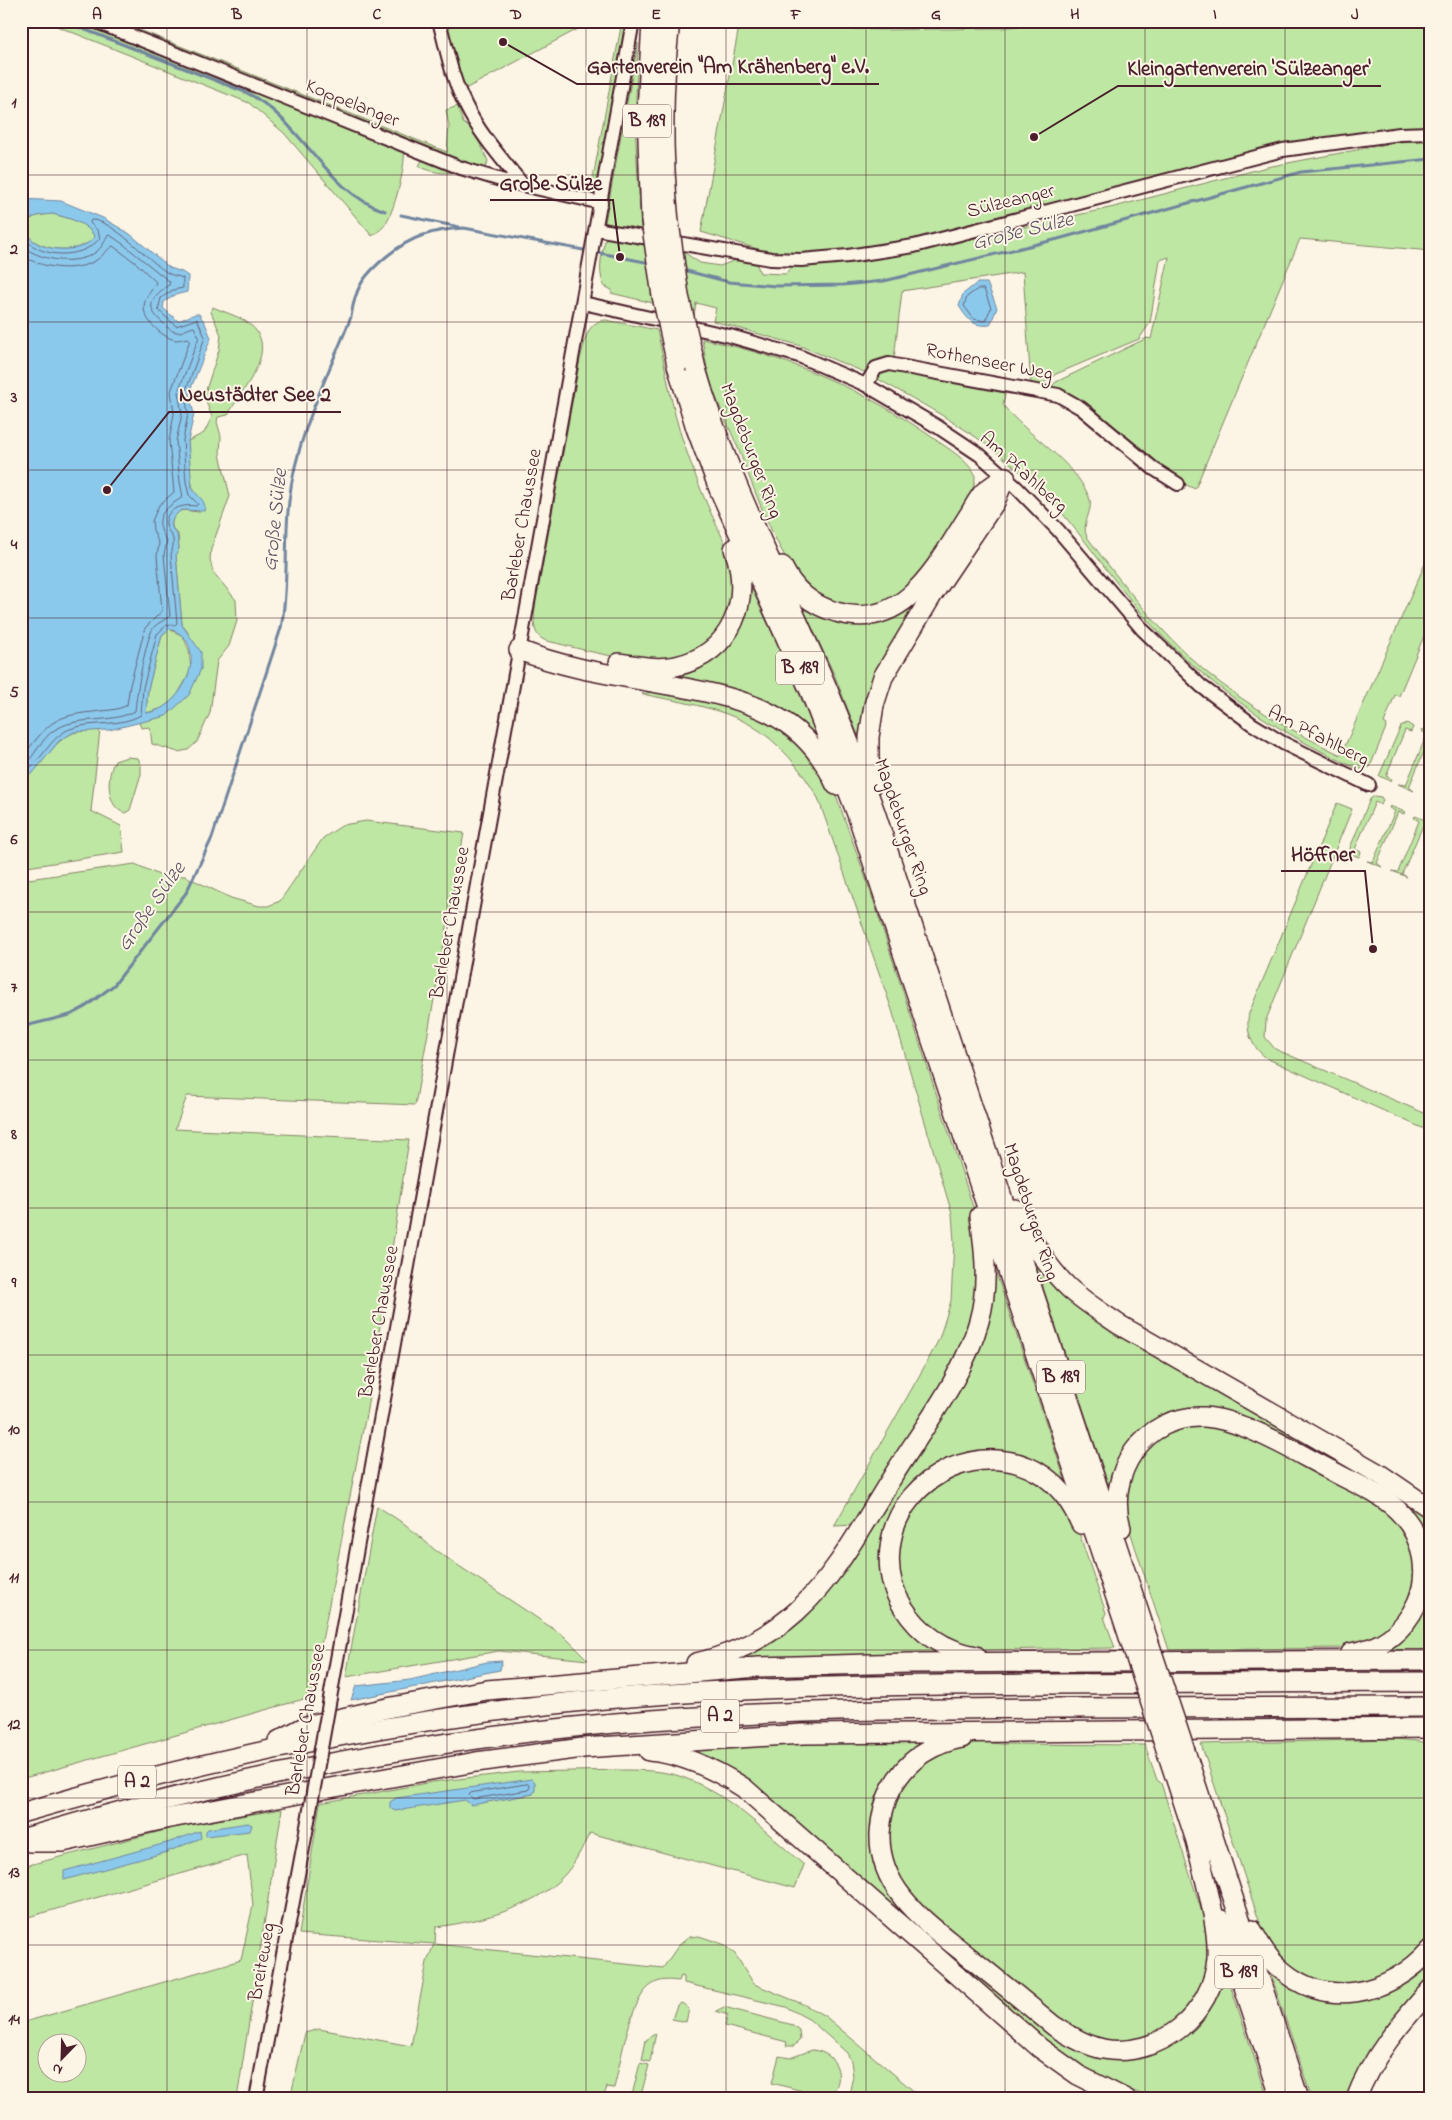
<svg xmlns="http://www.w3.org/2000/svg" width="1452" height="2120" font-family="'Indie Flower',sans-serif">
<rect width="100%" height="100%" fill="#fcf5e5"/>
<filter id="ink" filterUnits="userSpaceOnUse"><feTurbulence type="fractalNoise" baseFrequency=".02" numOctaves="2"/><feDisplacementMap in="SourceGraphic" scale="10" xChannelSelector="R" yChannelSelector="G"/><feConvolveMatrix kernelMatrix="1 2 1 2 8 2 1 2 1" color-interpolation-filters="sRGB"/></filter>
<g filter="url(#ink)">
<!-- green -->
<g fill="#bee7a3" stroke="#848367" fill-rule="evenodd">
<path d="M 44,21 L 86,21 L 397,145 L 404,151 C 406,166 394,213 384,226 C 381,230 376,233 372,236 L 284,133 L 249,103 Z"/>
<polygon points="107,21 117,21 447,152 449,126 446,110 458,106 463,123 473,129 488,161 485,170 480,170"/>
<polygon points="446,21 593,21 465,89"/>
<polygon points="622,21 627,21 598,188 590,194"/>
<polygon points="740,21 769,21 802,27 880,30 1001,28 1068,21 1431,21 1431,128 1276,146 899,244 797,255 771,253 701,232"/>
<polygon points="638,43 635,125 641,231 610,226 605,222"/>
<path d="M 1431,140 L 1431,251 L 1300,239 L 1195,489 L 1167,476 L 1050,388 L 1056,382 L 1147,338 L 1151,339 L 1169,257 L 1160,260 L 1150,323 L 1139,339 L 1056,374 L 1042,384 L 1031,386 L 1023,272 L 902,291 L 894,359 C 869,356 878,366 864,372 L 798,345 L 713,321 L 716,308 L 696,303 L 694,316 L 653,303 L 611,293 L 612,290 L 604,286 C 597,269 602,253 606,236 L 628,239 L 685,253 L 700,263 L 720,266 L 736,260 L 752,262 L 757,265 L 760,273 L 786,274 L 791,266 L 892,256 L 1114,207 L 1267,167 L 1398,142 Z"/>
<path d="M 423,158 L 459,172 C 443,174 433,173 419,166 Z"/>
<path d="M 53,214 C 68,218 87,222 95,237 C 93,239 90,243 86,244 C 69,254 30,250 25,228 C 27,215 42,215 53,214 Z"/>
<path d="M 213,307 C 223,312 236,315 245,321 C 285,346 242,388 228,415 L 218,417 L 217,422 L 221,436 L 220,454 L 230,496 L 211,549 L 210,559 L 213,572 L 236,600 L 237,621 L 229,646 L 217,661 L 210,713 L 197,742 L 188,750 L 178,752 L 152,744 L 150,727 L 141,728 L 139,722 L 166,716 L 201,669 L 187,631 L 182,625 L 176,555 L 179,548 L 178,534 C 167,526 172,516 182,510 L 199,512 L 198,496 C 188,488 189,454 188,441 L 204,433 L 212,417 L 204,396 L 219,350 L 221,335 L 211,312 Z"/>
<path d="M 606,320 L 657,330 C 666,368 671,408 684,444 C 692,467 700,489 710,511 C 719,531 731,552 734,575 C 735,589 729,613 721,625 C 685,684 601,653 547,641 C 531,636 534,620 535,606 L 580,359 C 585,343 586,321 606,320 Z"/>
<path d="M 702,339 C 787,356 866,390 936,440 C 949,449 966,459 974,473 C 984,492 915,584 897,596 C 870,612 831,609 807,589 C 803,586 800,580 797,576 C 771,538 755,491 738,448 C 728,424 715,400 709,375 C 705,364 705,351 702,339 Z"/>
<path d="M 883,369 L 1006,390 L 1003,405 C 1027,436 1074,460 1089,497 C 1095,510 1080,523 1087,537 C 1123,585 1160,632 1205,671 C 1247,705 1293,732 1341,755 L 1431,550 L 1431,619 L 1399,696 L 1395,695 L 1384,723 L 1387,725 L 1370,767 L 1361,769 L 1356,768 C 1273,730 1203,684 1142,614 C 1116,584 1093,550 1067,519 C 1053,502 1035,486 1019,471 C 976,432 926,406 876,378 Z"/>
<polygon points="748,581 791,674 824,754 781,714 617,668 702,661"/>
<polygon points="924,591 903,631 861,743 834,674 799,600 834,618"/>
<polygon points="169,629 183,636 189,650 191,671 176,697 163,708 146,713 148,689 162,635"/>
<path d="M 668,689 L 728,700 L 785,727 L 832,784 L 870,890 L 976,1216 L 982,1275 L 965,1347 L 857,1525 L 834,1526 L 927,1362 L 939,1339 L 951,1301 L 954,1242 L 952,1214 L 892,1010 L 818,798 C 801,769 779,741 749,724 C 719,707 675,701 642,694 Z"/>
<polygon points="1407,723 1413,727 1411,732 1405,730 1386,776 1392,779 1391,781 1379,776 1401,726"/>
<polygon points="1422,729 1431,733 1431,735 1409,787 1414,791 1398,784 1406,785 1427,734 1421,731"/>
<path d="M 100,730 L 91,811 L 121,826 L 124,852 L 21,868 L 21,779 C 44,768 50,742 73,733 C 81,730 92,731 100,730 Z"/>
<path d="M 127,757 L 138,758 L 141,765 L 141,774 L 130,810 L 125,813 C 106,808 106,775 115,761 Z"/>
<polygon points="1375,796 1381,797 1383,800 1381,805 1375,802 1355,849 1361,852 1359,857 1351,854 1350,848 1370,799"/>
<path d="M 1337,803 L 1352,809 L 1266,1020 L 1265,1037 L 1275,1049 L 1431,1116 L 1431,1132 L 1268,1059 C 1252,1048 1245,1032 1249,1013 Z"/>
<polygon points="1390,806 1405,812 1404,814 1398,812 1377,863 1382,867 1367,861 1373,862 1395,811 1389,808"/>
<polygon points="1415,816 1430,822 1429,825 1424,823 1402,874 1407,877 1392,871 1398,872 1419,821 1414,818"/>
<polygon points="366,821 464,833 415,1105 187,1096 175,1129 409,1140 367,1409 311,1697 21,1779 21,880 135,864 159,875 185,876 231,898 259,906 268,906 280,901 323,838 343,825"/>
<polygon points="1035,1263 1049,1281 1074,1305 1418,1508 1431,1519 1431,1565 1417,1523 1219,1411 1128,1445 1115,1466 1109,1487"/>
<polygon points="993,1267 994,1267 1067,1486 1047,1471 937,1465 882,1560 944,1654 723,1662 770,1640 923,1439"/>
<polygon points="1211,1425 1250,1438 1362,1495 1385,1510 1398,1523 1411,1548 1415,1563 1414,1592 1393,1627 1357,1646 1342,1648 1169,1650 1128,1525 1126,1484 1146,1447 1174,1428"/>
<polygon points="982,1467 1016,1470 1051,1491 1077,1527 1106,1613 1104,1617 1115,1648 985,1650 972,1648 928,1629 901,1590 896,1553 908,1513 936,1482"/>
<polygon points="377,1506 406,1525 435,1550 564,1636 588,1660 499,1651 346,1677"/>
<polygon points="1431,1576 1431,1654 1373,1655"/>
<polygon points="1394,1739 1418,1741 1431,1744 1431,1940 1413,1959 1355,1987 1312,1981 1275,1953 1263,1933 1201,1744"/>
<polygon points="925,1741 904,1756 875,1862 1051,2033 1157,2049 1224,1966 1268,2099 1154,2099 1113,2083 1073,2062 1055,2049 760,1790 677,1747 778,1742"/>
<polygon points="974,1741 1001,1744 1145,1745 1157,1780 1161,1783 1205,1922 1208,1936 1208,1965 1201,1991 1177,2023 1142,2041 1107,2043 1070,2029 927,1914 892,1868 886,1825 906,1777 943,1748"/>
<path d="M 626,1770 C 643,1770 660,1771 676,1775 C 726,1790 765,1832 804,1865 L 795,1888 L 590,1833 C 584,1844 578,1857 571,1867 C 543,1906 482,1921 436,1927 L 435,1944 L 663,1968 L 678,1946 L 689,1937 L 699,1936 L 723,1944 L 735,1954 L 754,1984 L 805,2005 L 825,2016 L 923,2099 L 848,2099 L 853,2076 L 851,2061 L 847,2053 L 810,2020 L 786,2007 L 684,1983 L 684,1977 L 681,1976 L 679,1981 C 669,1980 661,1979 653,1984 C 630,1996 621,2062 614,2088 L 607,2087 L 603,2099 L 290,2099 L 305,2033 L 319,2029 L 411,2046 L 427,1962 L 434,1944 L 299,1934 L 320,1803 L 432,1782 L 519,1772 ZM 533,1794 L 471,1804 L 466,1800 Z"/>
<path d="M 282,1809 L 237,2099 L 21,2099 L 21,2023 L 241,1960 L 253,1905 L 247,1855 L 21,1919 L 21,1867 L 177,1827 ZM 48,2042 L 78,2042 L 78,2072 L 48,2072 Z"/>
<path d="M 1431,1964 L 1431,1978 L 1387,2031 L 1348,2099 L 1312,2099 L 1268,1966 L 1340,2001 C 1375,2003 1407,1989 1431,1964 Z"/>
<polygon points="682,2003 689,2009 686,2022 672,2019 677,2005"/>
<polygon points="724,2007 793,2025 799,2030 800,2040 794,2046 786,2046 787,2042 725,2026 728,2015 716,2011"/>
<polygon points="656,2033 650,2062 642,2060 646,2040"/>
<path d="M 812,2050 C 849,2053 845,2103 814,2097 L 814,2094 L 772,2083 L 779,2056 L 790,2058 Z"/>
<polygon points="640,2063 649,2065 640,2099 631,2099"/>
</g>
<!-- water -->
<g fill="#8bc9ec" stroke="#71859f" fill-rule="evenodd">
<path d="M 21,199 L 61,201 L 103,218 L 130,234 L 170,268 L 182,272 L 188,276 L 187,292 L 175,295 L 164,302 L 163,308 L 178,321 L 195,314 L 199,314 L 205,323 L 211,338 L 189,393 L 194,414 L 188,441 L 192,487 C 195,495 204,498 205,507 L 204,511 L 182,510 C 172,516 167,526 177,534 L 179,548 L 176,555 L 182,625 L 201,652 L 201,669 L 189,695 L 166,716 L 109,730 L 74,732 L 59,741 L 33,773 L 21,779 ZM 53,214 C 68,218 87,222 95,237 C 92,239 89,243 86,244 C 70,254 29,250 25,228 C 27,215 42,215 53,214 ZM 169,629 C 212,640 186,709 146,713 L 148,689 L 162,635 Z"/>
<path d="M 977,283 L 987,283 L 997,308 L 990,325 C 973,327 968,320 959,306 L 963,294 Z"/>
<polygon points="502,1661 500,1670 351,1700 356,1686 410,1680 487,1662"/>
<polygon points="532,1779 535,1782 535,1790 533,1794 471,1805 465,1800 395,1811 390,1808 390,1802 396,1798"/>
<polygon points="248,1823 252,1825 250,1831 206,1836 206,1831 208,1829"/>
<polygon points="200,1831 201,1838 167,1852 64,1880 64,1871 170,1842"/>
</g>
<g fill="none" stroke-linecap="round" stroke-linejoin="round">
<!-- shore -->
<g stroke="#646378" stroke-width="1">
<path d="M 21,234 C 36,259 82,261 100,238 L 98,231 L 90,223 L 91,220 C 111,218 151,263 168,273 C 173,276 178,276 183,278 L 183,288 L 173,290 L 161,298 L 158,310 L 176,326 L 197,319 L 205,337 L 185,393 L 188,414 L 183,440 L 186,482 L 189,495 L 198,504 L 196,506 C 184,504 164,508 166,525 C 167,531 172,534 173,539 C 174,545 172,550 171,555 L 177,623 L 175,625 L 167,625 L 157,634 L 143,688 L 141,715 C 120,727 95,721 73,728 C 49,735 43,763 21,774"/>
<path d="M 21,245 C 42,264 97,270 107,236 L 110,235 L 123,244 L 170,282 L 169,285 C 151,297 144,307 163,323 C 167,327 171,331 176,332 C 182,333 188,328 194,327 L 199,337 L 178,392 L 182,414 L 176,441 L 180,482 L 183,497 C 164,509 151,517 167,541 L 164,555 L 170,616 C 165,620 159,622 154,627 C 146,636 136,697 135,711 C 109,725 78,714 53,731 C 43,738 35,754 26,764 L 21,767"/>
<path d="M 21,255 C 41,268 73,273 95,261 C 102,257 107,249 113,246 L 136,263 L 156,282 C 153,291 145,295 144,306 C 143,319 160,335 172,339 C 177,341 182,339 188,338 L 190,340 L 171,391 L 174,414 L 169,441 L 174,492 L 159,505 L 152,521 L 153,530 L 159,544 L 157,556 L 162,611 L 145,628 L 130,685 L 127,705 C 117,711 105,710 93,712 C 49,716 48,726 21,758"/>
<polygon points="978,289 984,289 991,308 985,321 974,319 964,306 967,297"/>
<polygon points="528,1784 530,1787 528,1790 473,1799 469,1795 471,1793"/>
</g>
<!-- stream -->
<g stroke="#71859f" stroke-width="3">
<path d="M 63,21 L 245,92 C 302,119 324,191 385,211"/>
<polyline points="401,215 459,227"/>
<polyline points="595,252 650,263"/>
<polyline points="683,270 729,282 776,286 843,285 884,281 1058,239 1301,172 1431,159"/>
<path d="M 21,1027 L 70,1015 L 85,1007 L 114,985 L 186,893 L 212,838 L 281,628 C 289,586 284,543 289,501 C 296,437 327,377 351,317 C 355,287 364,275 387,256 C 412,236 432,230 464,228 L 589,251"/>
</g>
<defs>
<g id="minor">
<polyline points="94,21 461,168 501,180 601,203"/>
<path d="M 439,21 C 447,50 452,80 466,106 C 480,135 503,160 523,185"/>
<polyline points="596,229 771,259 801,260 848,256 914,246 1283,150 1400,134 1431,133"/>
<polyline points="583,303 730,336 799,356 866,385 938,427 980,455 1017,488 1058,530 1143,630 1201,686 1252,724 1283,743 1369,785"/>
<polyline points="866,385 876,368 889,364 1058,395 1081,408 1154,469 1178,484"/>
<polyline points="332,1687 633,21"/>
<polyline points="256,2099 306,1832"/>
</g>
<g id="highway">
<polyline points="651,220 647,112 652,21"/>
<path d="M 669,222 C 662,155 662,88 670,21"/>
<polyline points="677,365 696,428 719,489 811,693 857,814 1131,1643"/>
<path d="M 696,369 C 723,464 766,550 806,640 C 832,696 854,754 875,812 L 1149,1643"/>
<path d="M 782,566 C 793,589 811,605 836,612 C 905,633 938,563 969,515 C 973,508 978,499 983,493 C 989,487 998,482 1005,477"/>
<path d="M 519,650 C 569,670 623,676 675,686 C 746,699 804,713 836,785"/>
<path d="M 619,663 C 637,666 657,670 676,666 C 732,654 753,599 734,549"/>
<polyline points="874,783 869,759 869,737 874,705 883,677 931,597 995,502 1005,477"/>
<path d="M 1015,1209 C 1030,1237 1046,1267 1070,1289 C 1085,1302 1102,1313 1118,1324 L 1381,1475 L 1431,1509"/>
<path d="M 1121,1528 C 1105,1474 1144,1414 1204,1417 C 1243,1419 1297,1453 1332,1471 C 1355,1484 1384,1494 1402,1515 C 1423,1538 1430,1574 1417,1603 C 1404,1631 1381,1649 1351,1653"/>
<path d="M 976,1656 C 944,1650 920,1634 903,1607 C 890,1587 887,1564 891,1541 C 903,1474 986,1436 1044,1476 C 1062,1489 1072,1504 1081,1524"/>
<path d="M 696,1663 C 735,1654 767,1638 796,1612 C 837,1575 864,1522 893,1476 C 923,1428 964,1376 979,1321 C 989,1286 985,1252 980,1216"/>
<path d="M 962,1738 C 930,1744 906,1761 891,1789 C 884,1803 881,1818 880,1833 C 878,1892 929,1924 969,1957 C 998,1980 1026,2003 1054,2026 C 1069,2036 1085,2045 1103,2049 C 1159,2059 1213,2014 1217,1958 C 1219,1924 1204,1878 1197,1845"/>
<polyline points="278,1741 306,1726 392,1707 487,1690 758,1667 909,1663 1431,1660"/>
<path d="M 649,1751 C 683,1754 716,1770 744,1788 L 1040,2048 L 1078,2075 L 1126,2099"/>
<polyline points="1186,1754 1299,2099"/>
<polyline points="1168,1755 1201,1856"/>
<path d="M 21,1813 C 202,1760 387,1721 574,1702 C 731,1686 887,1685 1045,1684 C 1174,1683 1302,1683 1431,1682"/>
<path d="M 21,1839 C 227,1778 438,1736 652,1720 C 788,1710 923,1709 1059,1708 C 1183,1708 1307,1708 1431,1707"/>
<polyline points="30,1842 63,1842 165,1819 330,1788 476,1762 583,1748 803,1734 1431,1728"/>
<polyline points="1222,1920 1281,2099"/>
<path d="M 1252,1930 C 1259,1942 1265,1955 1276,1965 C 1323,2011 1390,1996 1431,1949"/>
<path d="M 1356,2099 C 1372,2056 1401,2023 1431,1989"/>
</g>
</defs>
<!-- minor casing -->
<use href="#minor" stroke="#4a1f2b" stroke-width="16"/>
<!-- highway casing -->
<use href="#highway" stroke="#4a1f2b" stroke-width="22"/>
<!-- minor -->
<use href="#minor" stroke="#fcf5e5" stroke-width="12"/>
<!-- highway -->
<use href="#highway" stroke="#fcf5e5" stroke-width="19"/>
<defs>
<polyline id="minor-bridge" points="306,1832 332,1687"/>
<g id="highway-bridge">
<polyline points="651,220 662,296 677,365"/>
<polyline points="669,222 679,296 696,369"/>
<polyline points="1131,1643 1168,1755"/>
<polyline points="1149,1643 1186,1754"/>
</g>
</defs>
<!-- minor-bridge casing -->
<use href="#minor-bridge" stroke="#4a1f2b" stroke-width="16" stroke-linecap="butt"/>
<!-- highway-bridge casing -->
<use href="#highway-bridge" stroke="#4a1f2b" stroke-width="22" stroke-linecap="butt"/>
<!-- minor-bridge -->
<use href="#minor-bridge" stroke="#fcf5e5" stroke-width="12"/>
<!-- highway-bridge -->
<use href="#highway-bridge" stroke="#fcf5e5" stroke-width="19"/>
</g>
</g>
<!-- grid -->
<path fill="none" stroke="#4a1f2b" stroke-width="1" stroke-opacity="0.55" d="M 167,21 L 167,2099M 307,21 L 307,2099M 447,21 L 447,2099M 586,21 L 586,2099M 726,21 L 726,2099M 866,21 L 866,2099M 1005,21 L 1005,2099M 1145,21 L 1145,2099M 1285,21 L 1285,2099M 21,175 L 1431,175M 21,322 L 1431,322M 21,470 L 1431,470M 21,618 L 1431,618M 21,765 L 1431,765M 21,912 L 1431,912M 21,1060 L 1431,1060M 21,1208 L 1431,1208M 21,1355 L 1431,1355M 21,1502 L 1431,1502M 21,1650 L 1431,1650M 21,1798 L 1431,1798M 21,1945 L 1431,1945"/>
<g text-anchor="middle" dominant-baseline="central" stroke-width="4" stroke-linejoin="round" paint-order="stroke">
<!-- shield labels -->
<g fill="#fcf5e5" stroke="#7f5f63" stroke-width="1">
<rect x="623" y="104.5" width="48" height="33" rx="4"/>
<rect x="776" y="651.5" width="48" height="33" rx="4"/>
<rect x="1037" y="1360.5" width="48" height="33" rx="4"/>
<rect x="701" y="1699.5" width="38" height="33" rx="4"/>
<rect x="118" y="1765.5" width="38" height="33" rx="4"/>
<rect x="1215" y="1955.5" width="48" height="33" rx="4"/>
</g>
<g font-size="19" font-weight="bold" fill="#4a1f2b">
<text x="647" y="121">B 189</text>
<text x="800" y="668">B 189</text>
<text x="1061" y="1377">B 189</text>
<text x="720" y="1716">A 2</text>
<text x="137" y="1782">A 2</text>
<text x="1239" y="1972">B 189</text>
</g>
<!-- street labels -->
<g font-size="20" fill="#4a1f2b" stroke="#fcf5e5">
<text transform="translate(352 104) rotate(22)">Koppelanger</text>
<text transform="translate(1011 202) rotate(-14)">Sülzeanger</text>
<text transform="translate(989 363) rotate(11)">Rothenseer Weg</text>
<text transform="translate(750 451) rotate(69)">Magdeburger Ring</text>
<text transform="translate(1023 473) rotate(42)">Am Pfahlberg</text>
<text transform="translate(523 525) rotate(-80)">Barleber Chaussee</text>
<text transform="translate(1318 737) rotate(27)">Am Pfahlberg</text>
<text transform="translate(902 827) rotate(71)">Magdeburger Ring</text>
<text transform="translate(451 923) rotate(-80)">Barleber Chaussee</text>
<text transform="translate(1030 1212) rotate(72)">Magdeburger Ring</text>
<text transform="translate(380 1322) rotate(-80)">Barleber Chaussee</text>
<text transform="translate(307 1720) rotate(-80)">Barleber Chaussee</text>
<text transform="translate(263 1962) rotate(-80)">Breiteweg</text>
</g>
<!-- water labels -->
<g font-size="21" font-style="italic" fill="#5e5265" stroke="#fcf5e5">
<text transform="translate(1023 232) rotate(-14)">Große Sülze</text>
<text transform="translate(276 520) rotate(-84)">Große Sülze</text>
<text transform="translate(152 907) rotate(-55)">Große Sülze</text>
</g>
</g>
<!-- callouts -->
<path fill="none" stroke="#4a1f2b" stroke-width="2" d="M503 42L577 84H879M1034 137L1118 86H1381M620 257L613 200H490M107 490L169 412H341M1373 949L1365 871H1281"/>
<g fill="#4a1f2b" stroke="#fcf5e5" stroke-width="2">
<circle cx="503" cy="42" r="5"/>
<circle cx="1034" cy="137" r="5"/>
<circle cx="620" cy="257" r="5"/>
<circle cx="107" cy="490" r="5"/>
<circle cx="1373" cy="949" r="5"/>
</g>
<g font-size="21" text-anchor="middle" font-weight="bold" fill="#4a1f2b" stroke="#fcf5e5" stroke-width="4" stroke-linejoin="round" paint-order="stroke">
<text x="728" y="73">Gartenverein "Am Krähenberg" e.V.</text>
<text x="1249" y="75">Kleingartenverein 'Sülzeanger'</text>
<text x="551" y="190">Große Sülze</text>
<text x="255" y="401">Neustädter See 2</text>
<text x="1323" y="861">Höffner</text>
</g>
<!-- margin -->
<rect width="1452" height="2120" fill="none" stroke="#fcf5e5" stroke-width="55"/>
<!-- north arrow -->
<g transform="translate(62 2058) rotate(203)"><circle r="24" fill="#fcf5e5" stroke="#b59f9b"/>
<path d="M0-4L9 19L0 12L-9 19Z" fill="#4a1f2b"/>
<text y="-8" font-size="14" font-weight="bold" text-anchor="middle" fill="#4a1f2b">N</text>
</g>
<rect x="28" y="28" width="1396" height="2064" fill="none" stroke="#4a1f2b" stroke-width="2"/>
<g font-size="16" text-anchor="middle" font-weight="bold" fill="#4a1f2b">
<text x="97" y="19">A</text>
<text x="237" y="19">B</text>
<text x="377" y="19">C</text>
<text x="516" y="19">D</text>
<text x="656" y="19">E</text>
<text x="796" y="19">F</text>
<text x="936" y="19">G</text>
<text x="1075" y="19">H</text>
<text x="1215" y="19">I</text>
<text x="1355" y="19">J</text>
<text x="14" y="107">1</text>
<text x="14" y="254">2</text>
<text x="14" y="402">3</text>
<text x="14" y="549">4</text>
<text x="14" y="697">5</text>
<text x="14" y="844">6</text>
<text x="14" y="992">7</text>
<text x="14" y="1139">8</text>
<text x="14" y="1287">9</text>
<text x="14" y="1434">10</text>
<text x="14" y="1582">11</text>
<text x="14" y="1729">12</text>
<text x="14" y="1877">13</text>
<text x="14" y="2024">14</text>
</g>
</svg>
